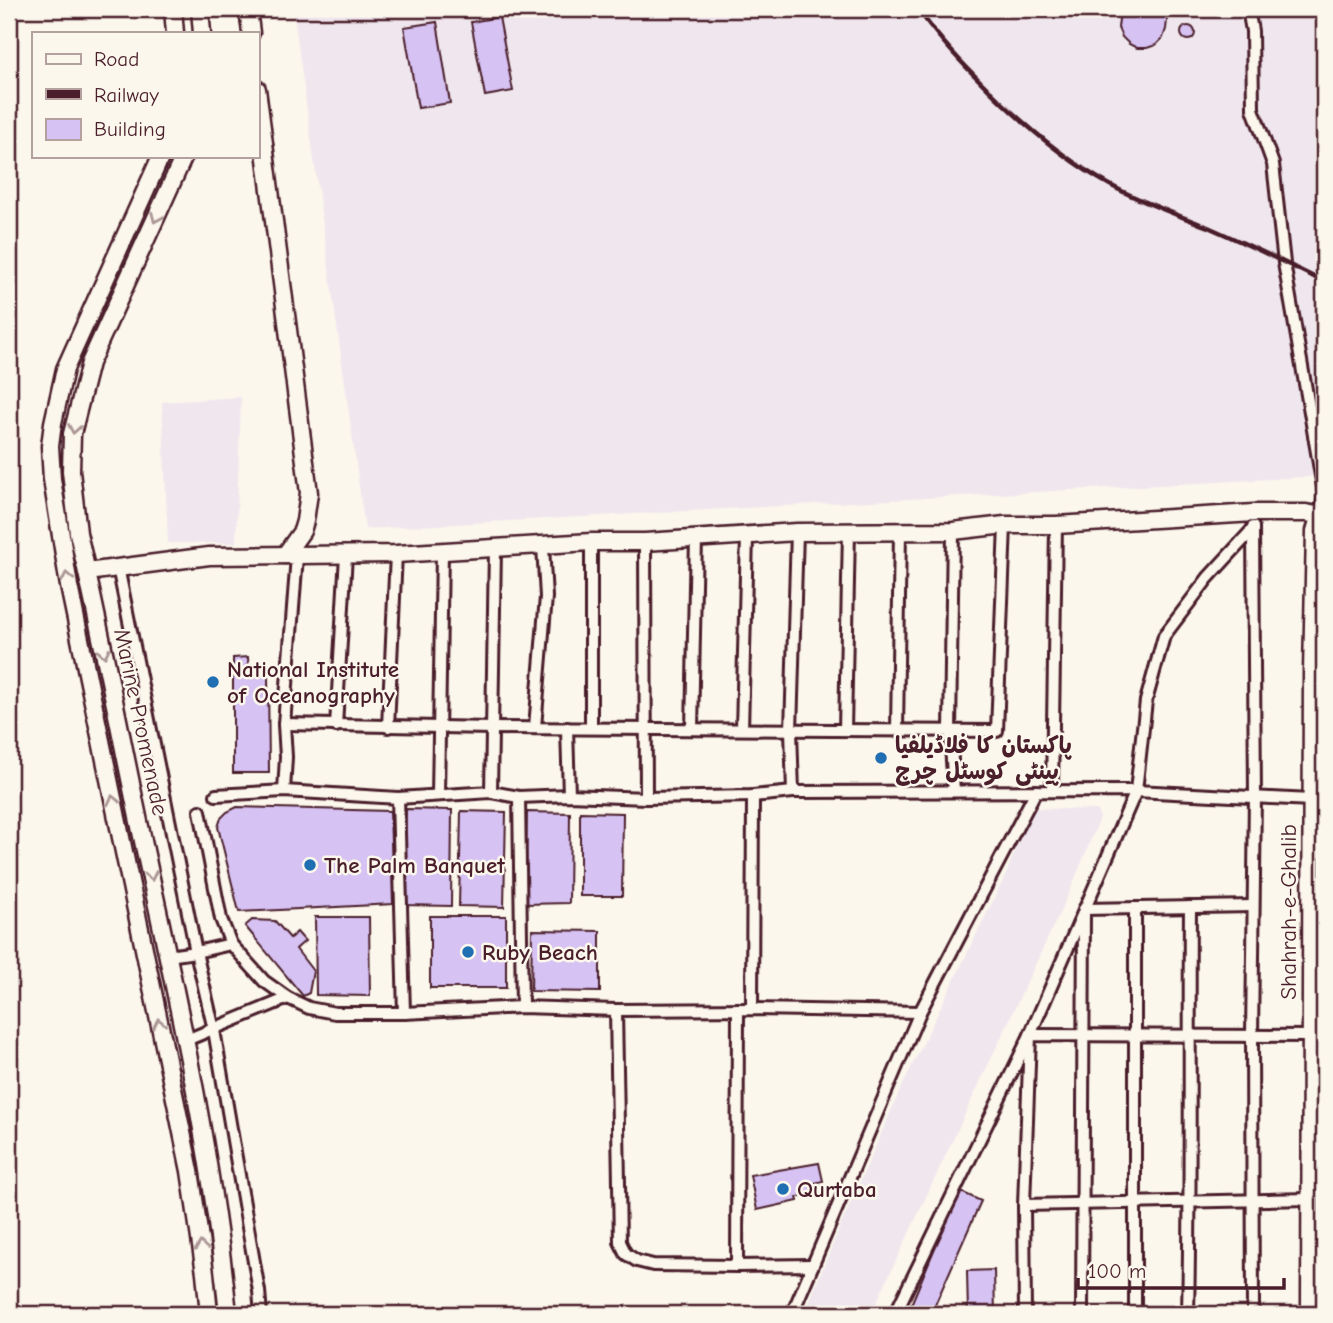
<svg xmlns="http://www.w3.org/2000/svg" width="1333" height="1323" font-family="'Comic Neue','Playpen Sans Arabic',sans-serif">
<rect width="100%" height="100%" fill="#fbf7ec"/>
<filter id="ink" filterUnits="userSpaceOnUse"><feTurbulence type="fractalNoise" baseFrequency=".0143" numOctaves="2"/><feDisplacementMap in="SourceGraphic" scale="14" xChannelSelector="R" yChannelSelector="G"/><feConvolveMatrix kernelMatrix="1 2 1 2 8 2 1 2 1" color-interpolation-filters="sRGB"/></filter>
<g filter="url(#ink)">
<!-- built -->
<g fill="#f0e7ee">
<polygon points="293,9 1324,9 1324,476 365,529"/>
<polygon points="241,397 236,543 168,543 162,402"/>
<polygon points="1032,808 1097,810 1100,818 1069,893 871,1314 804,1314 838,1231 903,1084 1007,872 1029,812"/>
</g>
<!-- building -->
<g fill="#d6c2f3" stroke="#4a1f2b" stroke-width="2">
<polygon points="1123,9 1161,9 1167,20 1166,29 1163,38 1156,45 1147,48 1137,48 1129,44 1122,37 1118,28 1119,19"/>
<polygon points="499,17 513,91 485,96 471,22"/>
<polygon points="437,22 450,103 418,108 404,27"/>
<circle cx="1188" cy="33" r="7"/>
<polygon points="248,657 249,673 268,673 269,773 233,773 233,658"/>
<polygon points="237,807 390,811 393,904 239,912 218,827 221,818 227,812"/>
<polygon points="406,809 452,810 451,906 404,905"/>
<polygon points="461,811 506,812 504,907 459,906"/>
<polygon points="527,812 570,813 569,903 525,904"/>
<polygon points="580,812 623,813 622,896 580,896"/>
<rect x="430" y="916" width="76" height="72"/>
<polygon points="315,917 369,917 370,996 316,995"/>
<polygon points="252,920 275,921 290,938 297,932 305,941 296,949 313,971 309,993 303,996 245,926"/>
<polygon points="532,930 600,931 600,992 531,991"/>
<polygon points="819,1163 823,1181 811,1184 813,1195 797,1197 798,1201 757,1210 750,1175"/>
<polygon points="959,1191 981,1201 931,1314 907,1314"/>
<polygon points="994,1270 995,1314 968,1314 967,1271"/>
</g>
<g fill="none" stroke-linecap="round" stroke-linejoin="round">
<defs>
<g id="street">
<polyline points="1248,9 1252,31 1253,109 1273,164 1284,263 1324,493 1323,503 1317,515"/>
<polyline points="1253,527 1255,796 1252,1036 1253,1314"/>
<polyline points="953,531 950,730 954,791"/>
<polyline points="591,542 591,728"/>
<polyline points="645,542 646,798"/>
<polyline points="118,567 196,952 214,1030 259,1291 261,1314"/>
<polyline points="284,724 492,728 997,731 1005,525"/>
<polyline points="336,726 346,555"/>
<polyline points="388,727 396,554"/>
<polyline points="535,727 546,597 543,546"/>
<polyline points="567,728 569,795"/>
<polyline points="692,729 696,538"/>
<polyline points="742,729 747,536"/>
<polyline points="845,730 849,530"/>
<polyline points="897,730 900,531"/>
<polyline points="284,791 286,757 284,724 297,556"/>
<polyline points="1052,791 1056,525"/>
<polyline points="491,792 495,549"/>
<polyline points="793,792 791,730 797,532"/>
<polyline points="216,795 284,791 398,798 491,792 519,797 569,795 646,798 753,796 793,792 1136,791 1311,800"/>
<polyline points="438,795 442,552"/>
<polyline points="519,797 522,1007"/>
<polyline points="398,798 404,1013"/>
<polyline points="200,811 221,919 231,944 264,981 288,998 309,1008 335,1013 404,1013 522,1007 616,1010 752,1009 920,1012"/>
<polyline points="168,956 196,952 231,944"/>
<polyline points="752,1009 753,796"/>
<polyline points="616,1010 620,1242 626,1254 637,1261 653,1265 737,1266 813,1265"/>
<polyline points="184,1041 288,998"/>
<polyline points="1024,1205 1310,1199"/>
<polyline points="737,1266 738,1009"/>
<polyline points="792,1314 920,1012 1036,791"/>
<polyline points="895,1314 1030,1035 1136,791 1146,701 1164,636 1208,578 1253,529"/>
<polyline points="1025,1314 1024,1205 1030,1035 1310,1036"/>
<polyline points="1082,1314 1084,909 1253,906"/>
<polyline points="1135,1314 1135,908"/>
<path d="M 1188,1314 C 1191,1179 1189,1043 1190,907"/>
</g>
<g id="secondary">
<polyline points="173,9 175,33"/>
<polyline points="200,9 202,33"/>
<polyline points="248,9 251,33"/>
<polyline points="257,89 309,493 305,521 302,531 285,555"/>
<polyline points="161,156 65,369 53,423 50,446 52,479 69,586 190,1171 205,1273 209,1314"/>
<path d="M 184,156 L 90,363 L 72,434 L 71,471 L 78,533 C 103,640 123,748 146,855 C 179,1007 213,1160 228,1314"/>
<polyline points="87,572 209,556 396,554 591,542 645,542 797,532 953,531 1005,525 1056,525 1254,513 1306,513 1317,515 1324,523"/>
<polyline points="1310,1314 1312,672 1315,531 1319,518"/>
</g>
</defs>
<!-- street casing -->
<use href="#street" stroke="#4a1f2b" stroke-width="16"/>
<!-- secondary casing -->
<use href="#secondary" stroke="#4a1f2b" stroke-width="21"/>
<!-- street -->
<use href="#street" stroke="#fbf7ec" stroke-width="10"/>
<!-- secondary -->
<use href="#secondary" stroke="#fbf7ec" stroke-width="16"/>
<!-- rail -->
<path stroke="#4a1f2b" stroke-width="4.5" d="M 918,9 C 935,34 955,56 977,78 C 1016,118 1060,157 1110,185 C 1141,202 1175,214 1208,227 C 1247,244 1286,263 1324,282"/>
</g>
<!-- one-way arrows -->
<defs><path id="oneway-chevron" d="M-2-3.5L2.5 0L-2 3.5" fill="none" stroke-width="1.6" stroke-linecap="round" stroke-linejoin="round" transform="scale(1.75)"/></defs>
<g stroke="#ab9695">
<use href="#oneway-chevron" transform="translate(156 218) rotate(114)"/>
<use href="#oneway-chevron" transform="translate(74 429) rotate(100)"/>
<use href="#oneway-chevron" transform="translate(67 577) rotate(-101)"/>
<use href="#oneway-chevron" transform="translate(104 653) rotate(78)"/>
<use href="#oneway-chevron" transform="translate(113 800) rotate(-102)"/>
<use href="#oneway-chevron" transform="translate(151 876) rotate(78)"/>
<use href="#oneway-chevron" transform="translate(159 1023) rotate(-102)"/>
<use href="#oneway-chevron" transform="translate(201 1246) rotate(-98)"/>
</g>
</g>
<!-- markers -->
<g fill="#1f6fb2" stroke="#fbf7ec" stroke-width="2.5">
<circle cx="213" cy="682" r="7"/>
<circle cx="881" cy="758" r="7"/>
<circle cx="310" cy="865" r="7"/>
<circle cx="468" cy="952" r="7"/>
<circle cx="783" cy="1189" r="7"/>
</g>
<g text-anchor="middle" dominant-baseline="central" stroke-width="5" stroke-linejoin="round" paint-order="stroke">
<!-- poi labels -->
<g font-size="23" font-weight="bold" fill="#4a1f2b" stroke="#fbf7ec" text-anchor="start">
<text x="227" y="669">National Institute<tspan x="227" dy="26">of Oceanography</tspan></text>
<text x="895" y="745">پاکستان کا فلاڈیلفیا<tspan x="895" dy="26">پینٹی کوسٹل چرچ</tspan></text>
<text x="324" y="865">The Palm Banquet</text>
<text x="482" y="952">Ruby Beach</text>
<text x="797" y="1189">Qurtaba</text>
</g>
<!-- street labels -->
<g font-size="23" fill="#4a1f2b" stroke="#fbf7ec">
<text transform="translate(141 722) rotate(78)">Marine Promenade</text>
<text transform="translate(1288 912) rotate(-90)">Shahrah-e-Ghalib</text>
</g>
</g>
<!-- margin -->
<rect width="1333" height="1323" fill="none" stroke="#fbf7ec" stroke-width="35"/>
<rect x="18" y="18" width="1298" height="1288" fill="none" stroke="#4a1f2b" stroke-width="2.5" filter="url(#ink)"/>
<!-- legend -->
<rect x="32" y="32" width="228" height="126" fill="#fbf7ec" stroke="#b4a19f" stroke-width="2"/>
<rect x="46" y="54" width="35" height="10" fill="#fbf7ec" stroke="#b4a19f" stroke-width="2"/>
<text x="94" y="66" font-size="21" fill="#4a1f2b">Road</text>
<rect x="46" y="89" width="35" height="10" fill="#4a1f2b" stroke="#b4a19f" stroke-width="2"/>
<text x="94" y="102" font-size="21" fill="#4a1f2b">Railway</text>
<rect x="46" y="119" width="35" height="21" fill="#d6c2f3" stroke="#b4a19f" stroke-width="2"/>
<text x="94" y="136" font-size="21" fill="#4a1f2b">Building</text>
<!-- scale -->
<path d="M1078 1278v10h206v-10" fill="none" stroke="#4a1f2b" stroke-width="3.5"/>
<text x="1088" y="1278" font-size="21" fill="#4a1f2b" stroke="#fbf7ec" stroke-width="5" paint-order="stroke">100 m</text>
</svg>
